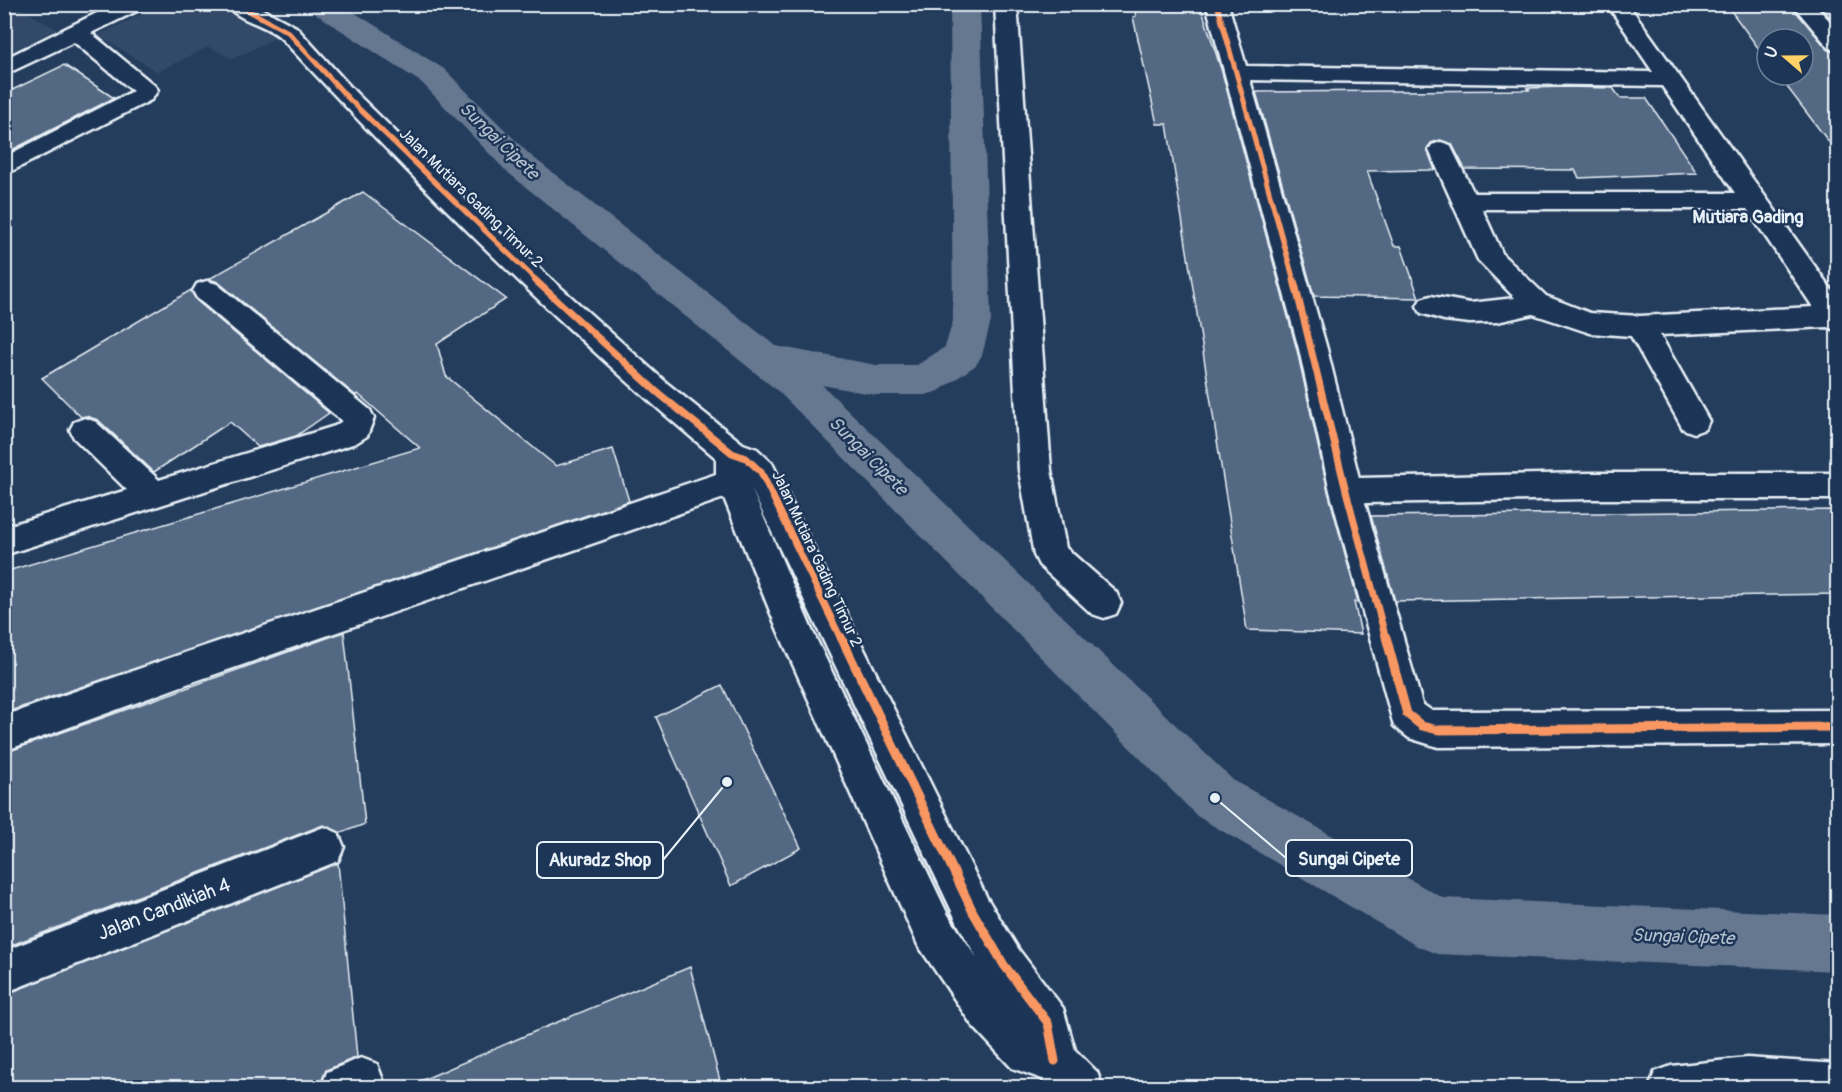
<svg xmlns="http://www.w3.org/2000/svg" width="1842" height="1092" font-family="Pangolin,sans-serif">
<rect width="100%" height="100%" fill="#253d5d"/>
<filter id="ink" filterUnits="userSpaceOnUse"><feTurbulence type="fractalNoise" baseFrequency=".0167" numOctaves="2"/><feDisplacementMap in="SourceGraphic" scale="12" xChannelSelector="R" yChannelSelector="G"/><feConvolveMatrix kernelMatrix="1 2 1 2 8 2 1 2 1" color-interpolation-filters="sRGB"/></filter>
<g filter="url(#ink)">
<!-- built -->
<g fill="#334a68">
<polygon points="5,4 14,5 57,29 5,55"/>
<polygon points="219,4 281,35 233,59 208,47 157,72 98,35 162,5"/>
</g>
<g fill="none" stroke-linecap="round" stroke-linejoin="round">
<!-- canal -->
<polygon fill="#657890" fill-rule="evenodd" points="306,4 341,4 444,69 530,155 776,346 876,365 917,365 945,347 953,321 950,4 980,4 991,321 982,355 976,365 939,391 925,395 876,395 822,385 1233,780 1443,898 1838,915 1838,971 1437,954 1417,946 1197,816 779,392 506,171 422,83 310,10"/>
</g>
<!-- building -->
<g fill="#536782" stroke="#e8f1f8" stroke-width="1.5">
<polygon points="1133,4 1200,4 1222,72 1297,350 1328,491 1358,602 1354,602 1361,634 1247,630 1167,124 1157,124 1133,17 1136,16"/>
<polygon points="1726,4 1790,4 1828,50 1838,53 1838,154 1778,75 1803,75 1803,39 1767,39 1767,60"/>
<polygon points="1818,4 1838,4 1838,26"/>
<polygon points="64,65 114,98 4,154 4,94"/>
<polygon points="1565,87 1613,88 1620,98 1646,98 1697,173 1579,178 1575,170 1465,169 1452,144 1440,140 1431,143 1427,149 1435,170 1367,171 1394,246 1401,246 1419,298 1314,296 1256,92 1529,90 1527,88"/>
<polygon points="363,192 506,299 437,344 446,376 556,466 613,449 629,501 4,713 4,572 420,448 358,394 355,395 218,282 209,279"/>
<polygon points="191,290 196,300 329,413 296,436 258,447 230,422 154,472 98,420 86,416 81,417 42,378"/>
<polygon points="1838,510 1838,594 1395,601 1371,516"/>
<polygon points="344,632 365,824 341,833 323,825 4,948 4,753"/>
<polygon points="722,685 801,848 731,886 656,717"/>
<polygon points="338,863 357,1057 326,1070 319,1088 4,1088 4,995"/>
<polygon points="690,967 722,1088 404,1088 536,1031"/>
</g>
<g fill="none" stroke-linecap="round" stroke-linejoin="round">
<defs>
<g id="minor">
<polygon points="115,4 143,4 141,9 91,33 154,85 158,90 151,100 4,175 4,157 133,91 74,42 4,75 4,59"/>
<path d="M 226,4 L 253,4 L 296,27 L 356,93 L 489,223 L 668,384 L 743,444 L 757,449 L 772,463 L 987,898 L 1019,950 L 1063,1008 L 1075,1050 L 1097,1072 L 1103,1088 L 1050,1088 L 1042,1079 L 1012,1068 L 972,1025 L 918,945 L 778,631 L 724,498 L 187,684 L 4,751 L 4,716 L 187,652 L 716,474 L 716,458 C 561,329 420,187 283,40 C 268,24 238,22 226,4 ZM 751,488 L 959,926 L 977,958 L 948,915 L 812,630 Z"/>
<polygon points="995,4 1017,4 1051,470 1066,548 1116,592 1121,603 1116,614 1104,618 1092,614 1039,565 1034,555 1019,470"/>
<path d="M 1206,4 L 1228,4 L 1246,66 L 1653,72 L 1607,4 L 1628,4 L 1838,299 L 1838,331 L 1827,327 L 1660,335 L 1709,421 L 1705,429 L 1694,433 L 1683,429 L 1631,336 L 1590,333 L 1533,314 L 1497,322 L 1470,323 L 1444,320 L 1421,313 L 1417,306 L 1421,299 L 1431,296 L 1470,303 L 1515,298 L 1478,260 L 1429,150 L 1432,145 L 1441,142 L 1450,145 L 1474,193 L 1735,193 L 1662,86 L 1250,80 L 1327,349 L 1359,478 L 1590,473 L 1838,473 L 1838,499 L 1590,499 L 1365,503 L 1422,704 L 1432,711 L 1838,710 L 1838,744 L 1438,747 L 1409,738 L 1394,726 L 1330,491 L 1299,349 ZM 1482,209 L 1747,209 L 1813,307 L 1640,316 L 1590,313 L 1546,296 L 1503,255 Z"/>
<polygon points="1792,4 1814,4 1838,30 1838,51 1830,49"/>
<polygon points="207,281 217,284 370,410 374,418 367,436 356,443 4,555 4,527 127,490 74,438 70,430 74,422 85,418 96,422 159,480 335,426 342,421 197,298 193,291 197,284"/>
<polygon points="324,827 338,833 344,847 338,861 4,993 4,951"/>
<polygon points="361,1058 377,1064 383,1080 380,1088 321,1088 327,1072"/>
<polygon points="1747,1058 1838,1064 1838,1088 1649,1088 1655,1072 1671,1066"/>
</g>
</defs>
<!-- minor casing -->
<use href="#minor" stroke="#e8f1f8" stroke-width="5"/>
<!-- minor -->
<use href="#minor" fill="#1d3557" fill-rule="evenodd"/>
<defs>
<g id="cycleway-far2">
<polyline points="236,4 288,32 348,98 537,281"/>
<polyline points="1217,4 1294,281"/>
</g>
<g id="cycleway-far1">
<polyline points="535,280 657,392 732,453 746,458 761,472 841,639"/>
<polyline points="1294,280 1346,491 1386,639"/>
</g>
<g id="cycleway">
<polyline points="841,637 973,912 1004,965 1048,1023 1055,1061"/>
<polyline points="1386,637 1407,714 1422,726 1438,730 1838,727"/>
</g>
</defs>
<!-- cycleway-far2 casing -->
<use href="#cycleway-far2" stroke="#1d3557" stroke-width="8"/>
<!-- cycleway-far1 casing -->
<use href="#cycleway-far1" stroke="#1d3557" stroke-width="10"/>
<!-- cycleway casing -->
<use href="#cycleway" stroke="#1d3557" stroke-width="13"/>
<!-- cycleway-far2 -->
<use href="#cycleway-far2" stroke="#f99763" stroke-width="5"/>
<!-- cycleway-far1 -->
<use href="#cycleway-far1" stroke="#f99763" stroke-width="7"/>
<!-- cycleway -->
<use href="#cycleway" stroke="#f99763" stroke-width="9"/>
</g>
</g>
<g text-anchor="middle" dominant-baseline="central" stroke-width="5" stroke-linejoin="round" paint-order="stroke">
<!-- street labels -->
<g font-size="16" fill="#e8f1f8" stroke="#1d3557">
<text transform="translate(471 198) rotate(44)">Jalan Mutiara Gading Timur 2</text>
<text transform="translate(817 559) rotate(65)">Jalan Mutiara Gading Timur 2</text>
</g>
<!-- water labels -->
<g font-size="18" font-style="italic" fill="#b4c1ce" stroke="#1d3557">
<text transform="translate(499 141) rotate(44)">Sungai Cipete</text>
<text transform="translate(868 456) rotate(45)">Sungai Cipete</text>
<text transform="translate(1683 937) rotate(2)">Sungai Cipete</text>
</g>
<!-- far-district labels -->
<g font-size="18" font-weight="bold" fill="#e8f1f8" stroke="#1d3557">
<text x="1748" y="217">Mutiara Gading</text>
</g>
<!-- near-street labels -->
<g font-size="20" fill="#e8f1f8" stroke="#1d3557">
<text transform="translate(164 909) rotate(-21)">Jalan Candikiah 4</text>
</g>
</g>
<!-- callouts -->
<path fill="none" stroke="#e8f1f8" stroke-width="2" d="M1215 798L1286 858M727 782L663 860"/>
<g fill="#e8f1f8" stroke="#1d3557" stroke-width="2">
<circle cx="1215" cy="798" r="6"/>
<circle cx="727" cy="782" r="6"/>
</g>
<g fill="#1d3557" stroke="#e8f1f8" stroke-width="2">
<rect x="1286" y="840" width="126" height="36" rx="6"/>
<rect x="537" y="842" width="126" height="36" rx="6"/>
</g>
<g font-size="18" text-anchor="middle" font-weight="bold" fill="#e8f1f8">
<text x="1349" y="865">Sungai Cipete</text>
<text x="600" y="866">Akuradz Shop</text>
</g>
<!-- margin -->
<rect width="1842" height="1092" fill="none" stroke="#1d3557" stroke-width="24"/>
<rect x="12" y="12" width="1818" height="1068" fill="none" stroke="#e8f1f8" stroke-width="2" filter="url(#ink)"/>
<!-- north arrow -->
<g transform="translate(1785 57) rotate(290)"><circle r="28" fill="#1d3557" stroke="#6e8097" stroke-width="1.5"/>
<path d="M0-4.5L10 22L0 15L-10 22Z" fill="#ffd166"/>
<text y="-9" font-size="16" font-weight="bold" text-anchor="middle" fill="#e8f1f8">U</text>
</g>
</svg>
